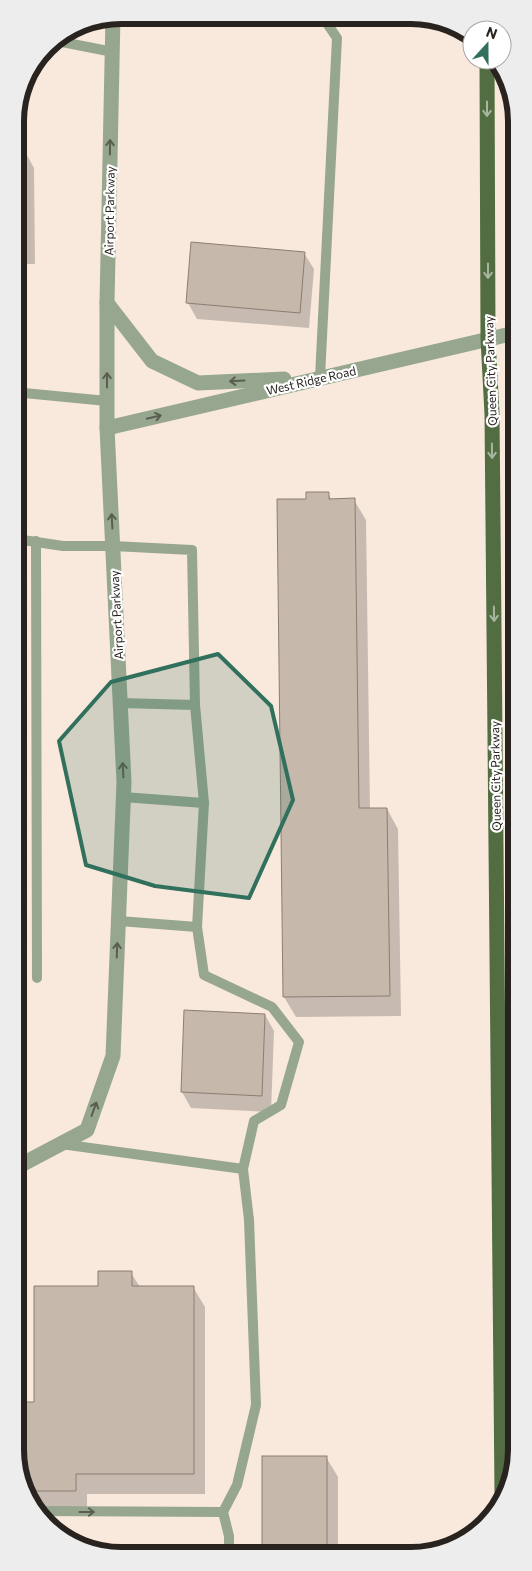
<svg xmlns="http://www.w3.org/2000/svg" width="532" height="1571" font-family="Commissioner,sans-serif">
<rect width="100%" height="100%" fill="#f9e9dc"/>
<!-- shadow -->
<g fill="#0003">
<polygon points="15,148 23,148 34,168 35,264 15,264"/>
<polygon points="304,253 314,269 309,328 197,319 188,303"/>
<polygon points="328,494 332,500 354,500 366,520 370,809 387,809 398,829 401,1016 296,1017 284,997 278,500 308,500"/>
<polygon points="185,1012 265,1015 274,1031 271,1112 191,1108 182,1092"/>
<polygon points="131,1273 140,1287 193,1287 205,1307 205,1494 87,1494 87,1511 38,1511 17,1471 17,1403 36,1403 99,1287"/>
<polygon points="326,1457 338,1477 338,1554 264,1554"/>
</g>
<!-- building -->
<g fill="#c7b8ac" stroke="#8c7d72">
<polygon points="191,242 305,252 300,313 186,303"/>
<polygon points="306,492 329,492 329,499 355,498 359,808 387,808 390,996 283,997 277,499 306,499"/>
<polygon points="184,1010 265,1014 262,1096 181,1092"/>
<polygon points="98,1271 132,1271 132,1286 194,1286 194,1474 76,1474 76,1491 28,1491 17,1471 17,1402 34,1402 34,1286 98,1286"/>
<rect x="262" y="1456" width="65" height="98"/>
</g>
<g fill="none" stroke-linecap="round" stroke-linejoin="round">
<!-- lane -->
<g stroke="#97a78f" stroke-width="10">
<polyline points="204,16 208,18 308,17 326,22 337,38 320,377"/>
<polyline points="52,40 113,52"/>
<polyline points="16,382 24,393 107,401"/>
<polyline points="16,539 63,546 113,546 192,550 195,705"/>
<polyline points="36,541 37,978"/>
<polyline points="120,703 195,705 204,803"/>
<polyline points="123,797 204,803 197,927"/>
<polyline points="119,921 197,927 204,975 272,1007 299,1042 281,1105 254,1121 243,1169"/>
<polyline points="61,1144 243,1169 249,1220 256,1405 237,1485 223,1512 229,1536 229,1554"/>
<polyline points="38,1511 223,1512"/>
</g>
<!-- street -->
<g stroke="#97a78f" stroke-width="15">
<polyline points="107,303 152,361 198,383 284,379"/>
<polyline points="107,428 515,333"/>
<polyline points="17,1167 87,1130 113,1056 124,782 107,428 107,303 113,16"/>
</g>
<!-- primary -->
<polyline stroke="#516d41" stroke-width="15" points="487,60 488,339 492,414 502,1493"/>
</g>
<!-- one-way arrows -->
<defs><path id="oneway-shaft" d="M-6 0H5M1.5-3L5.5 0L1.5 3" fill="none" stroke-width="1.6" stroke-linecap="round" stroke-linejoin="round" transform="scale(1.25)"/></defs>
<g stroke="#a8b6a0">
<use href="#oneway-shaft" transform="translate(487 109) rotate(90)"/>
<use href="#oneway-shaft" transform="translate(488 271) rotate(90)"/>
<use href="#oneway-shaft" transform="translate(492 451) rotate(89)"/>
<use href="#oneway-shaft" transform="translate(494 614) rotate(89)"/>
</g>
<g stroke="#5a5e51">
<use href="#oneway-shaft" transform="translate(110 147) rotate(-89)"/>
<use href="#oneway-shaft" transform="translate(107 380) rotate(-90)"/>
<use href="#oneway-shaft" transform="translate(237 381) rotate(177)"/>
<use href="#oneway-shaft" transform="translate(154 417) rotate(-13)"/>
<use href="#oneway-shaft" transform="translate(112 521) rotate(-93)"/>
<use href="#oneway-shaft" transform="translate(123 770) rotate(-93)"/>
<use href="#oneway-shaft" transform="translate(117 950) rotate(-88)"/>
<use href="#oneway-shaft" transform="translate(94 1109) rotate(-70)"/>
<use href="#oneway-shaft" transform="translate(87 1512)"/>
</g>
<!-- marked area -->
<path fill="#31705d" fill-opacity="0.2" stroke="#31705d" stroke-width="4" stroke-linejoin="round" d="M 218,654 L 271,706 L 293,800 L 249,898 L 155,886 L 86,865 L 59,741 L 111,682 Z"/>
<g text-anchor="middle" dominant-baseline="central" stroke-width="4.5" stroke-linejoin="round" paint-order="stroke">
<!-- street labels -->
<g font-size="12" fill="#28231e" stroke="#fff">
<text transform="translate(109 211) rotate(-89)">Airport Parkway</text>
<text transform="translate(490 371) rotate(-92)">Queen City Parkway</text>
<text transform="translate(311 380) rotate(-13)">West Ridge Road</text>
<text transform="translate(116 615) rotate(-93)">Airport Parkway</text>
<text transform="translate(495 776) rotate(-91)">Queen City Parkway</text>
</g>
</g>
<!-- crop -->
<path d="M0 0H532V1571H0ZM121 24H411A97 97 0 0 1 508 121V1450A97 97 0 0 1 411 1547H121A97 97 0 0 1 24 1450V121A97 97 0 0 1 121 24Z" fill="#eeeded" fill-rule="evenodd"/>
<path fill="none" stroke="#28231e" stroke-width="6" d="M121 24H411A97 97 0 0 1 508 121V1450A97 97 0 0 1 411 1547H121A97 97 0 0 1 24 1450V121A97 97 0 0 1 121 24Z"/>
<!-- north arrow -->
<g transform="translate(487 45) rotate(21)"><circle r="24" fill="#ffffff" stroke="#a9a7a5"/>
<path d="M0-4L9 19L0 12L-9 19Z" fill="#31705d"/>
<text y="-8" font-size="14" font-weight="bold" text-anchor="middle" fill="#28231e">N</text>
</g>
</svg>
